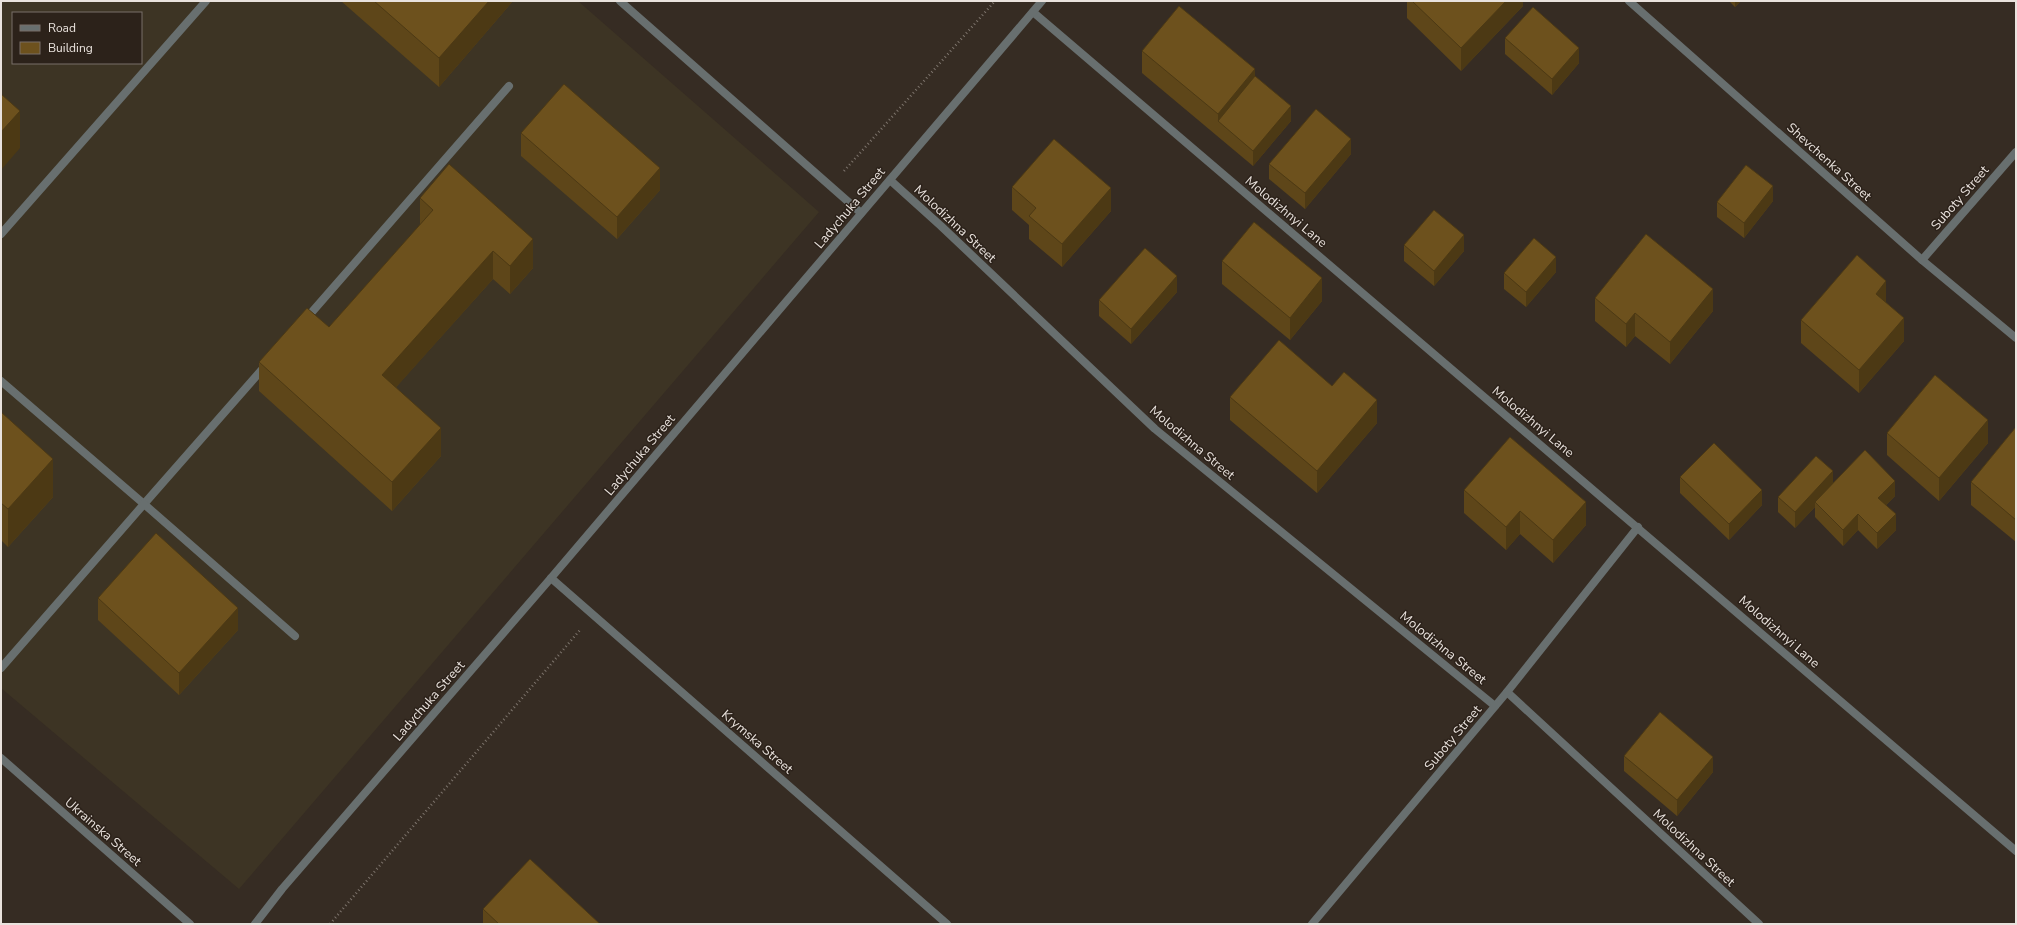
<svg xmlns="http://www.w3.org/2000/svg" width="2017" height="925" font-family="'Nunito Sans',sans-serif">
<rect width="100%" height="100%" fill="#362c23"/>
<!-- medical -->
<path fill="#3d3424" fill-rule="evenodd" d="M 1,1 L 578,1 L 819,212 L 239,889 L 1,688 ZM 13,13 L 141,13 L 141,63 L 13,63 Z"/>
<g fill="none" stroke-linecap="round" stroke-linejoin="round">
<!-- path -->
<g stroke="#7e756d" stroke-width="2.5" stroke-dasharray="1 3" stroke-linecap="butt">
<polyline points="844,171 995,1"/>
<polyline points="330,924 580,630"/>
</g>
<!-- minor -->
<g stroke="#686f6f" stroke-width="8">
<polyline points="620,1 861,213"/>
<polyline points="1629,1 1922,260 2016,338"/>
<polyline points="1033,12 2016,851"/>
<polyline points="890,180 941,226 1155,429 1495,706"/>
<polyline points="1,234 206,1"/>
<polyline points="1922,260 2016,152"/>
<polyline points="305,320 509,86"/>
<polyline points="1,381 144,504 266,365"/>
<polyline points="551,578 947,924"/>
<polyline points="1,668 144,504 295,636"/>
<polyline points="1507,692 1759,924"/>
<polyline points="1312,924 1507,692 1638,527"/>
</g>
<!-- tertiary -->
<g stroke="#686f6f" stroke-width="8">
<polyline points="1,758 190,924"/>
<polyline points="255,924 282,889 551,578 1042,1"/>
</g>
</g>
<!-- wall -->
<g fill="#5e4619">
<polygon points="341,1 513,1 439,87"/>
<polygon points="1407,1 1523,1 1523,6 1461,71 1407,18"/>
<polygon points="1729,1 1741,1 1735,7"/>
<polygon points="1505,38 1579,63 1552,95 1505,54"/>
<polygon points="1142,51 1255,76 1291,121 1253,166 1142,73"/>
<polygon points="521,133 660,190 617,239 521,156"/>
<polygon points="1351,154 1305,209 1269,179 1269,164"/>
<polygon points="1012,187 1111,211 1062,267 1029,239 1029,225 1012,210"/>
<polygon points="420,198 533,268 510,294 493,279 396,387 441,456 392,511 259,391 259,362 329,327 420,225"/>
<polygon points="1773,201 1744,238 1717,217 1717,202"/>
<polygon points="1404,245 1464,251 1434,286 1404,261"/>
<polygon points="1222,261 1322,301 1290,340 1222,284"/>
<polygon points="1556,272 1526,307 1504,289 1504,273"/>
<polygon points="1177,292 1131,344 1099,316 1099,300"/>
<polygon points="1595,298 1713,311 1670,364 1635,336 1626,347 1595,321"/>
<polygon points="1886,303 1904,341 1859,393 1801,343 1801,320"/>
<polygon points="1332,386 1377,423 1317,493 1230,420 1230,397"/>
<polygon points="1,412 53,497 8,547 1,540"/>
<polygon points="2016,427 2016,542 1971,505 1971,482"/>
<polygon points="1887,433 1988,443 1939,501 1887,455"/>
<polygon points="1680,477 1762,505 1729,540 1680,493"/>
<polygon points="1833,483 1895,496 1886,505 1896,530 1877,549 1858,530 1843,546 1815,517 1815,507 1795,528 1778,512 1778,497"/>
<polygon points="1464,490 1586,525 1553,563 1520,534 1506,550 1464,513"/>
<polygon points="98,598 238,630 179,695 98,620"/>
<polygon points="1624,756 1713,772 1677,816 1624,771"/>
<polygon points="483,909 600,924 483,924"/>
</g>
<!-- shaded-wall -->
<g fill="#4c3914">
<polygon points="489,1 513,1 439,87 439,58"/>
<polygon points="1506,1 1523,1 1523,6 1461,71 1461,48"/>
<polygon points="1735,1 1741,1 1735,7"/>
<polygon points="1579,48 1579,63 1552,95 1552,79"/>
<polygon points="1255,69 1255,92 1218,121 1218,114"/>
<polygon points="1291,106 1291,121 1253,166 1253,151"/>
<polygon points="20,111 20,148 1,170 1,132"/>
<polygon points="1351,139 1351,154 1305,209 1305,193"/>
<polygon points="660,168 660,190 617,239 617,217"/>
<polygon points="1773,186 1773,201 1744,238 1744,223"/>
<polygon points="1111,188 1111,211 1062,267 1062,244"/>
<polygon points="1464,235 1464,251 1434,286 1434,271"/>
<polygon points="533,239 533,268 510,294 510,266"/>
<polygon points="493,251 493,279 382,403 382,375"/>
<polygon points="1556,257 1556,272 1526,307 1526,292"/>
<polygon points="1177,276 1177,292 1131,344 1131,329"/>
<polygon points="1322,278 1322,301 1290,340 1290,318"/>
<polygon points="1886,281 1886,303 1876,294"/>
<polygon points="1713,289 1713,311 1670,364 1670,342"/>
<polygon points="1635,313 1635,336 1626,347 1626,324"/>
<polygon points="1904,318 1904,341 1859,393 1859,370"/>
<polygon points="1377,400 1377,423 1317,493 1317,471"/>
<polygon points="1988,420 1988,443 1939,501 1939,478"/>
<polygon points="441,428 441,456 392,511 392,482"/>
<polygon points="53,459 53,497 8,547 8,509"/>
<polygon points="1833,471 1833,487 1815,502 1815,507 1795,528 1795,512"/>
<polygon points="1895,481 1895,496 1878,513 1878,498"/>
<polygon points="1762,490 1762,505 1729,540 1729,524"/>
<polygon points="1586,502 1586,525 1553,563 1553,540"/>
<polygon points="1520,511 1520,534 1506,550 1506,527"/>
<polygon points="1858,514 1858,530 1843,546 1843,530"/>
<polygon points="1896,514 1896,530 1877,549 1877,533"/>
<polygon points="238,608 238,630 179,695 179,673"/>
<polygon points="1713,757 1713,772 1677,816 1677,800"/>
</g>
<!-- building -->
<g fill="#6d511d" stroke="#4c3914">
<polygon points="374,1 489,1 439,58"/>
<polygon points="1412,1 1506,1 1461,48"/>
<polygon points="1179,6 1255,69 1218,114 1142,51"/>
<polygon points="1533,7 1579,48 1552,79 1505,38"/>
<polygon points="1255,76 1291,106 1253,151 1218,121"/>
<polygon points="564,84 660,168 617,217 521,133"/>
<polygon points="1,94 20,111 1,132"/>
<polygon points="1316,109 1351,139 1305,193 1269,164"/>
<polygon points="1054,139 1111,188 1062,244 1029,216 1036,208 1012,187"/>
<polygon points="449,164 533,239 510,266 493,251 382,375 441,428 392,482 259,362 307,308 329,327 433,210 420,198"/>
<polygon points="1746,165 1773,186 1744,223 1717,202"/>
<polygon points="1434,210 1464,235 1434,271 1404,245"/>
<polygon points="1254,222 1322,278 1290,318 1222,261"/>
<polygon points="1646,234 1713,289 1670,342 1635,313 1626,324 1595,298"/>
<polygon points="1534,238 1556,257 1526,292 1504,273"/>
<polygon points="1145,248 1177,276 1131,329 1099,300"/>
<polygon points="1857,255 1886,281 1876,294 1904,318 1859,370 1801,320"/>
<polygon points="1279,340 1332,386 1344,372 1377,400 1317,471 1230,397"/>
<polygon points="1935,375 1988,420 1939,478 1887,433"/>
<polygon points="1,412 53,459 8,509 1,503"/>
<polygon points="2016,427 2016,520 1971,482"/>
<polygon points="1510,437 1586,502 1553,540 1520,511 1506,527 1464,490"/>
<polygon points="1714,443 1762,490 1729,524 1680,477"/>
<polygon points="1865,450 1895,481 1878,498 1896,514 1877,533 1858,514 1843,530 1815,502"/>
<polygon points="1816,456 1833,471 1795,512 1778,497"/>
<polygon points="156,533 238,608 179,673 98,598"/>
<polygon points="1660,712 1713,757 1677,800 1624,756"/>
<polygon points="530,859 600,924 499,924 483,909"/>
</g>
<g text-anchor="middle" dominant-baseline="central" stroke-width="3" stroke-linejoin="round" paint-order="stroke">
<!-- street labels -->
<g font-size="13" fill="#e9e2dd" stroke="#2c221a">
<text transform="translate(1829 162) rotate(42)">Shevchenka Street</text>
<text transform="translate(1960 198) rotate(-49)">Suboty Street</text>
<text transform="translate(850 208) rotate(-50)">Ladychuka Street</text>
<text transform="translate(1286 212) rotate(40)">Molodizhnyi Lane</text>
<text transform="translate(955 224) rotate(43)">Molodizhna Street</text>
<text transform="translate(1533 422) rotate(40)">Molodizhnyi Lane</text>
<text transform="translate(1192 443) rotate(40)">Molodizhna Street</text>
<text transform="translate(640 455) rotate(-50)">Ladychuka Street</text>
<text transform="translate(1779 632) rotate(41)">Molodizhnyi Lane</text>
<text transform="translate(1443 648) rotate(39)">Molodizhna Street</text>
<text transform="translate(429 701) rotate(-49)">Ladychuka Street</text>
<text transform="translate(1453 738) rotate(-50)">Suboty Street</text>
<text transform="translate(757 742) rotate(41)">Krymska Street</text>
<text transform="translate(103 832) rotate(41)">Ukrainska Street</text>
<text transform="translate(1694 848) rotate(43)">Molodizhna Street</text>
</g>
</g>
<!-- border -->
<rect width="2017" height="925" fill="none" stroke="#e9e2dd" stroke-width="4"/>
<!-- legend -->
<rect x="12" y="12" width="130" height="52" fill="#2c221a" stroke="#786f68"/>
<rect x="20" y="25" width="20" height="6" fill="#686f6f" stroke="#786f68"/>
<text x="48" y="32" font-size="12" fill="#e9e2dd">Road</text>
<rect x="20" y="42" width="20" height="12" fill="#6d511d" stroke="#786f68"/>
<text x="48" y="52" font-size="12" fill="#e9e2dd">Building</text>
</svg>
